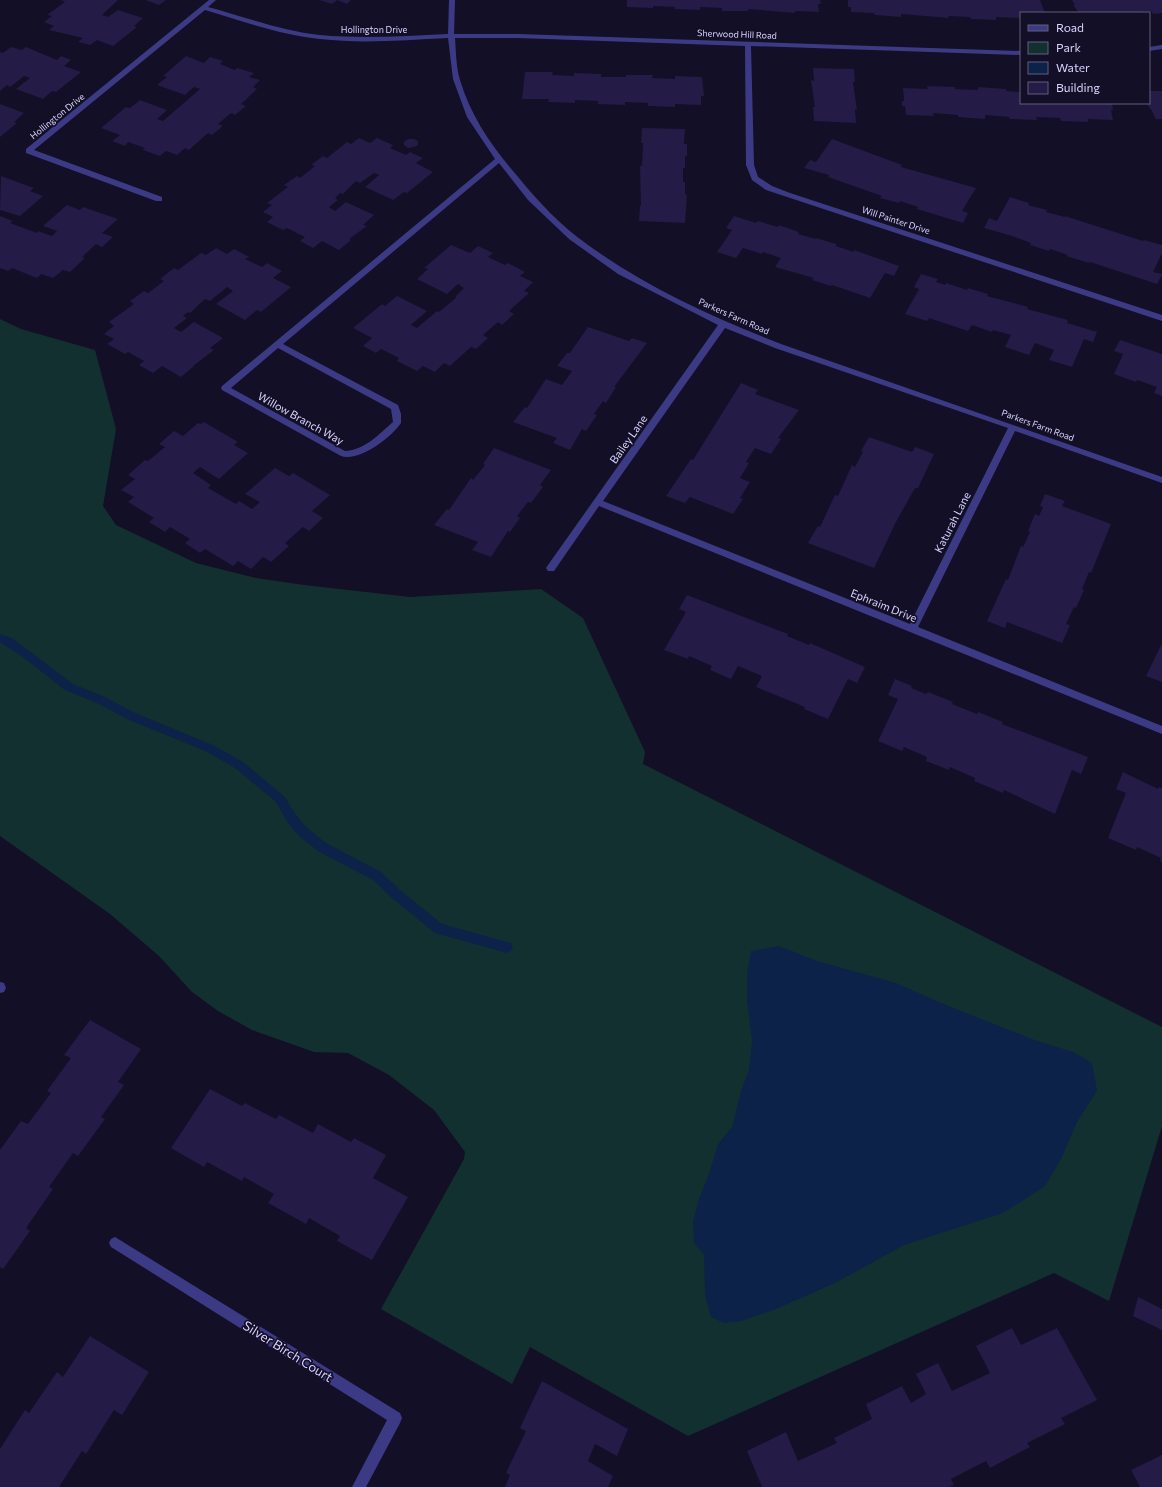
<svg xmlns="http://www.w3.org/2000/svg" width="1162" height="1487" font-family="Commissioner,sans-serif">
<rect width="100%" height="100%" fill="#130f26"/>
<!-- green -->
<polygon fill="#12302f" points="0,319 21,329 95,350 116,429 103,506 116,525 196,563 256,578 304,585 410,597 541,589 583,618 645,752 643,764 1162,1027 1162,1126 1109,1301 1054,1273 688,1436 530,1347 512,1384 381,1309 464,1159 465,1152 434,1110 389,1075 348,1053 314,1052 252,1030 218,1011 192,992 159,956 110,914 0,836"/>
<!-- water -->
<polygon fill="#0c2248" points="779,946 817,961 896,983 941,1003 1037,1041 1073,1052 1092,1063 1097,1091 1077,1122 1061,1159 1045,1186 1003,1213 904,1245 835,1283 776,1309 741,1321 724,1323 711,1317 705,1295 704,1255 694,1243 693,1222 699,1199 709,1174 718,1144 732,1127 741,1091 749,1070 752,1041 747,1000 747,974 751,951"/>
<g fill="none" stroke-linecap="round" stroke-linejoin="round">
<!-- stream -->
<polygon fill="#0c2248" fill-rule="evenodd" points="0,634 12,638 73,684 105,697 135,713 213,745 243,762 284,796 296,815 307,828 326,843 381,872 400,890 442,924 511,943 513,947 511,951 507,953 435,933 392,898 373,880 318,851 299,836 288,823 276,802 235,768 205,751 127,719 97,703 65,690 24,658 0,642"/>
</g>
<!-- building -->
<g fill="#241b47">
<polygon points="61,0 118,0 102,15 108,17 118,10 143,18 134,26 137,27 113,46 97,40 90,45 78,42 83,38 49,30 54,26 44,22 52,16 47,15 65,2"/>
<polygon points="145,0 166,0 159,5"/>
<polygon points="319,0 351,0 347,4 337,0 332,4"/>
<polygon points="627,0 820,0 821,4 818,4 819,12 795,11 795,13 748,9 748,11 722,11 722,8 700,7 700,10 675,9 675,7 653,6 653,8 627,7"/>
<polygon points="848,0 1040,0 1045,13 1021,13 1021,18 996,17 996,20 971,19 970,17 948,16 949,18 901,14 901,17 875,15 874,13 851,12 851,7 848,7"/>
<polygon points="1072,0 1162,0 1162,13 1153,14 1151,11 1132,13 1079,13 1073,5 1075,5"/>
<polygon points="11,47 22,50 26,47 57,60 61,56 71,60 64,66 81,72 56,92 52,91 43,99 16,89 30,78 24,76 10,87 7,85 0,91 0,52 3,53"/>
<polygon points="186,56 204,63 210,57 223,61 220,64 235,70 237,68 254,73 249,77 260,80 253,87 257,89 241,104 246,106 235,115 231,113 218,124 223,126 212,135 208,133 189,150 185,148 177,155 166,151 160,156 143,150 145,148 128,142 125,146 112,141 120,135 101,128 126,107 130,108 140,100 167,110 157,119 163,121 200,89 194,87 185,95 157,85 167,77 163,76"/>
<polygon points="813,68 854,69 855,82 853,82 857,110 855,109 856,123 814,121 813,107 815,107 811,80 814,81"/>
<polygon points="525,72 553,72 552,75 574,76 574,73 601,74 601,77 626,77 626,75 653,75 652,78 675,79 675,76 702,77 704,96 701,96 701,105 675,104 675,107 648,106 648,103 625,102 625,105 598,104 598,101 575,100 575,103 548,102 549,99 522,99"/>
<polygon points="927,86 955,87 955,89 978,90 978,87 1006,89 1006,91 1021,92 1021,103 1112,103 1113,110 1111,110 1113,120 1088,119 1088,122 1061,121 1060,118 1036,117 1037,120 1010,119 1009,117 985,115 985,119 958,117 958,115 933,113 934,116 906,115 905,106 902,106 902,101 904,101 903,88 928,89"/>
<polygon points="1149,91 1162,91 1162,119 1156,119 1151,109 1150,109 1147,103 1149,103"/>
<polygon points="0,104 24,113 14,122 17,123 0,137"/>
<polygon points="642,128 685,129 684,144 687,144 687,156 685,156 685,168 683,168 683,182 685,182 685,194 687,195 685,223 639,221 640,206 641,206 640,166 642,166 643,143 641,143"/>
<polygon points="359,138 370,143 377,138 393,145 390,148 406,155 410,152 423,158 416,163 433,172 407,193 404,192 393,200 365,187 379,175 374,173 360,183 356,181 343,194 340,193 335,198 338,200 329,207 335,211 346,202 374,215 363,225 367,226 349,239 351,240 339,250 322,241 313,248 300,241 305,237 287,228 283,230 267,222 273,217 263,212 272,205 267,203 288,187 284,185 297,176 300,178 315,166 311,165 323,156 327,158 347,142 351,144"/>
<polygon points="408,139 414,139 418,141 418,145 414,147 408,148 404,145 404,142"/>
<polygon points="832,139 902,165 901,167 976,188 962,211 968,213 963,223 917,209 918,207 900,201 899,203 880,198 882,196 828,177 829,175 804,168 810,160 816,162"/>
<polygon points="1,176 34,188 30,191 43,196 20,216 0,210"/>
<polygon points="1010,197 1029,203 1028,205 1047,210 1046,212 1065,217 1065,216 1143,241 1144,240 1162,245 1162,253 1153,272 1162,274 1157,284 1090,262 1089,263 1066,256 1068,255 1050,249 1049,251 1030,245 1031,243 1012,236 984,228 989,218 997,221"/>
<polygon points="67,205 80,210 83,207 118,219 102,233 113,237 102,247 96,244 82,257 85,258 70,272 63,270 53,278 41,274 37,278 12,268 8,271 0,268 0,216 13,221 10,223 37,233 38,231 52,236 57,231 43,226"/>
<polygon points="734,216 756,223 758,221 778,227 779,225 799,232 798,234 816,239 816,238 836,244 836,246 854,252 854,250 899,266 894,276 885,273 870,298 832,285 831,286 812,280 814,278 775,267 781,258 763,252 762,254 743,248 736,258 717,252 732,230 726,228"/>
<polygon points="451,245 470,253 478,246 493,253 488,257 505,265 508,263 525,272 520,276 533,282 524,291 529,293 509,311 514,314 502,325 498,322 483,335 488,338 476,349 471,347 450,366 444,363 435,372 423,366 417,371 397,361 399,358 381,349 376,353 363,346 372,338 353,328 382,304 385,306 397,296 427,311 411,325 417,328 437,311 439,312 457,297 455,297 464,288 458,284 447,294 417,279 428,269 424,268"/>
<polygon points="216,248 227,254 234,249 249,257 245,259 262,267 267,263 282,271 273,278 291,287 261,312 257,310 245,320 216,304 233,291 227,287 210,301 205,299 190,313 188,312 183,316 187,318 174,328 181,332 194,322 223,338 210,348 214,350 193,366 194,366 181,377 162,366 153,373 139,365 144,361 128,352 125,354 107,344 114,339 104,334 114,326 109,322 134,304 130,301 144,291 148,293 164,281 160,279 174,268 178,270 201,253 206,255"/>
<polygon points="921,274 938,279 936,282 945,285 946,283 967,290 968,288 988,294 987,296 1028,307 1027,309 1068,320 1067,323 1097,332 1093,342 1084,339 1072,367 1049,360 1054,350 1035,343 1029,355 1005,347 1011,335 993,330 992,332 972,325 968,331 929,318 927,321 905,314 919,289 914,287"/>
<polygon points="588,327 629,341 632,338 647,343 614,387 616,387 606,403 603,401 594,414 597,415 586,431 582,429 570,450 553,443 557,438 513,422 525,407 527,408 546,379 562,385 572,371 557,366 567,353 570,353"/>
<polygon points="1120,340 1162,354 1162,396 1154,393 1157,387 1137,380 1136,382 1114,374 1123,354 1114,351"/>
<polygon points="741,383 758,390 755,394 799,410 778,438 781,439 771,454 755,448 746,462 749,463 740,478 750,482 740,498 743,499 733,514 690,497 685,503 666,496 691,459 693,460"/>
<polygon points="204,422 238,442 234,445 248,453 219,479 200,467 193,473 211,485 208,488 236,504 239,501 252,509 260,502 245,494 275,468 289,476 293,473 330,495 312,511 323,518 309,531 303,527 285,543 289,546 271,562 263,557 251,569 238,561 233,566 205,549 200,553 185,543 190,539 170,527 165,532 149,522 154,518 128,502 134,497 121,490 135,479 128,475 145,460 148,461 165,447 159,444 174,431 183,436 198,423 201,424"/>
<polygon points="869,437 912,452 915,447 934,454 918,488 915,488 897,520 874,568 808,543 818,526 820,527 835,495 838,496 852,465 855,467 863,452 861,451"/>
<polygon points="494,448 551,470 540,485 543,487 531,503 528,502 517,516 520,518 510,532 508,531 491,557 472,550 478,542 434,525 447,509 449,510 471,478 473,480 485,465 483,464"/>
<polygon points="1045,494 1065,501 1062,506 1111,524 1091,573 1089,572 1082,589 1084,590 1076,608 1074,607 1066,624 1070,625 1062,643 1007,622 1005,628 987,621 1006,579 1008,580 1021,546 1023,547 1030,532 1028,531 1035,514 1039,516 1043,507 1040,506"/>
<polygon points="687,595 788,634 787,636 809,645 810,643 865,667 857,683 848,679 828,719 804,709 805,707 756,687 762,676 738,666 731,679 710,670 712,666 689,656 688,659 664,650 686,612 679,609"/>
<polygon points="1162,643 1162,682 1146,676"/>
<polygon points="895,679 912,686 911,688 926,694 928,692 953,702 952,704 977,714 978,712 1003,722 1002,724 1088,757 1081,774 1072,770 1055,814 1004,790 1003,793 974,781 975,778 950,767 949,770 926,761 927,757 904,747 902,751 878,741 898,699 888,695"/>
<polygon points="1123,772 1158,789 1159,787 1162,788 1162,862 1160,861 1161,858 1137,847 1136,850 1108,838 1126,793 1116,789"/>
<polygon points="90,1020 141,1049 118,1082 124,1085 101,1117 105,1119 78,1156 73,1153 49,1187 53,1189 26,1228 30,1231 3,1269 0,1267 0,1150 21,1121 28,1124 51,1093 47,1091 71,1058 64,1055"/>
<polygon points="210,1089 242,1106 245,1103 276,1119 279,1115 313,1133 318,1124 351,1142 354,1138 386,1155 373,1178 408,1197 372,1260 337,1241 340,1236 309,1218 306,1224 268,1203 274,1194 244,1177 242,1181 207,1162 204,1167 171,1148"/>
<polygon points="1138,1297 1162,1309 1162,1330 1133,1316"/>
<polygon points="1012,1328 1021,1345 1057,1328 1097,1400 1061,1418 1065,1424 1027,1443 1030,1447 990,1468 986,1461 951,1479 954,1485 949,1487 762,1487 747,1451 786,1432 798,1461 837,1443 834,1438 872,1419 866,1404 902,1386 911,1403 926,1394 916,1374 938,1363 952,1391 990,1373 976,1346"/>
<polygon points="90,1336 149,1372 122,1415 114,1410 86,1454 82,1451 59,1487 0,1487 0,1449 25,1410 29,1413 57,1372 63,1377"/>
<polygon points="542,1381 628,1429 617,1456 595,1444 588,1461 613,1476 608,1487 505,1487 510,1475 506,1473 526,1431 520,1428"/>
<polygon points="1162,1455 1162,1487 1140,1487 1131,1470"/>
</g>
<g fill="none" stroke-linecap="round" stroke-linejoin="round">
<!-- minor -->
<g fill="#3d3a85" fill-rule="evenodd">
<path d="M 209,0 L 216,0 L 208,7 C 245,17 282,31 320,35 C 363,39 405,36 448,34 L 449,0 L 455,0 L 454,34 L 518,34 L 1021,51 L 1021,55 L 751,46 L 754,165 L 758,177 L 772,186 L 790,193 L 1162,315 L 1162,321 L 766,190 L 752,180 L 746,165 L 745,46 L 518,38 L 455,38 C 456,51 456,67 460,80 C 470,114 490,144 513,171 C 532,194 552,217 576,236 C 637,283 709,316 781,344 L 1162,477 L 1162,483 L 1015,431 L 918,627 L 1162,726 L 1162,734 L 599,506 L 554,571 L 548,571 L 546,568 L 548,565 L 718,325 L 618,274 L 569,239 L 528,200 L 499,163 L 283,344 L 398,405 L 401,414 L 401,423 C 391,438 359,462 341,456 L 222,390 L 221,388 L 222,386 L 495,159 L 467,117 L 453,79 L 448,38 C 405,40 363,44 320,39 C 281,35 242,21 205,10 L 34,150 L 162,197 L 162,201 L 156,201 L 26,153 L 26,149 ZM 725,328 L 775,348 L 1008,428 L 910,624 L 603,501 ZM 278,348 L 391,409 L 393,422 C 379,434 365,450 345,451 L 231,388 Z"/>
<polygon points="1162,45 1162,49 1149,51 1149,47"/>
<polygon points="0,982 4,983 6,988 4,992 0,993"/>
<polygon points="115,1237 400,1413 402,1418 400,1423 366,1487 352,1487 387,1420 111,1247 109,1243 111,1239"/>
</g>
</g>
<g text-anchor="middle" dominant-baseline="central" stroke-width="3.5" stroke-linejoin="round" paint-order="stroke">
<!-- far-street labels -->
<g font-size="9" fill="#d9d4ff" stroke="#130f26">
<text x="374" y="29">Hollington Drive</text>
<text transform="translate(737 34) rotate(2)">Sherwood Hill Road</text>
<text transform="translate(57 116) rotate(-39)">Hollington Drive</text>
<text transform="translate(896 220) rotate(18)">Will Painter Drive</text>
<text transform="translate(734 316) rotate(24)">Parkers Farm Road</text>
<text transform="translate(1038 425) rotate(20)">Parkers Farm Road</text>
</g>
<!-- street labels -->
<g font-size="11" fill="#d9d4ff" stroke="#130f26">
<text transform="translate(301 418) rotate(29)">Willow Branch Way</text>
<text transform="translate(628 439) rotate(-55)">Bailey Lane</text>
<text transform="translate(952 522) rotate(-63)">Katurah Lane</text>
<text transform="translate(884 605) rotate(22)">Ephraim Drive</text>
</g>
<!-- near-street labels -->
<g font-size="13" fill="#d9d4ff" stroke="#130f26">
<text transform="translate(288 1351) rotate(32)">Silver Birch Court</text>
</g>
</g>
<!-- legend -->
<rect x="1020" y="12" width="130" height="92" fill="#130f26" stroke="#625e7d"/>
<rect x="1028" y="25" width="20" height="6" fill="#3d3a85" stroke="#625e7d"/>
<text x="1056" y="32" font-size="12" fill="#d9d4ff">Road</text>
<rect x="1028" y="42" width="20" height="12" fill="#12302f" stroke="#625e7d"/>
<text x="1056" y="52" font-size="12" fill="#d9d4ff">Park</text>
<rect x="1028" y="62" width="20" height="12" fill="#0c2248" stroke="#625e7d"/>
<text x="1056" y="72" font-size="12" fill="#d9d4ff">Water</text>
<rect x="1028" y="82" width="20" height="12" fill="#241b47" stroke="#625e7d"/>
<text x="1056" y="92" font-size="12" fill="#d9d4ff">Building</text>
</svg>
